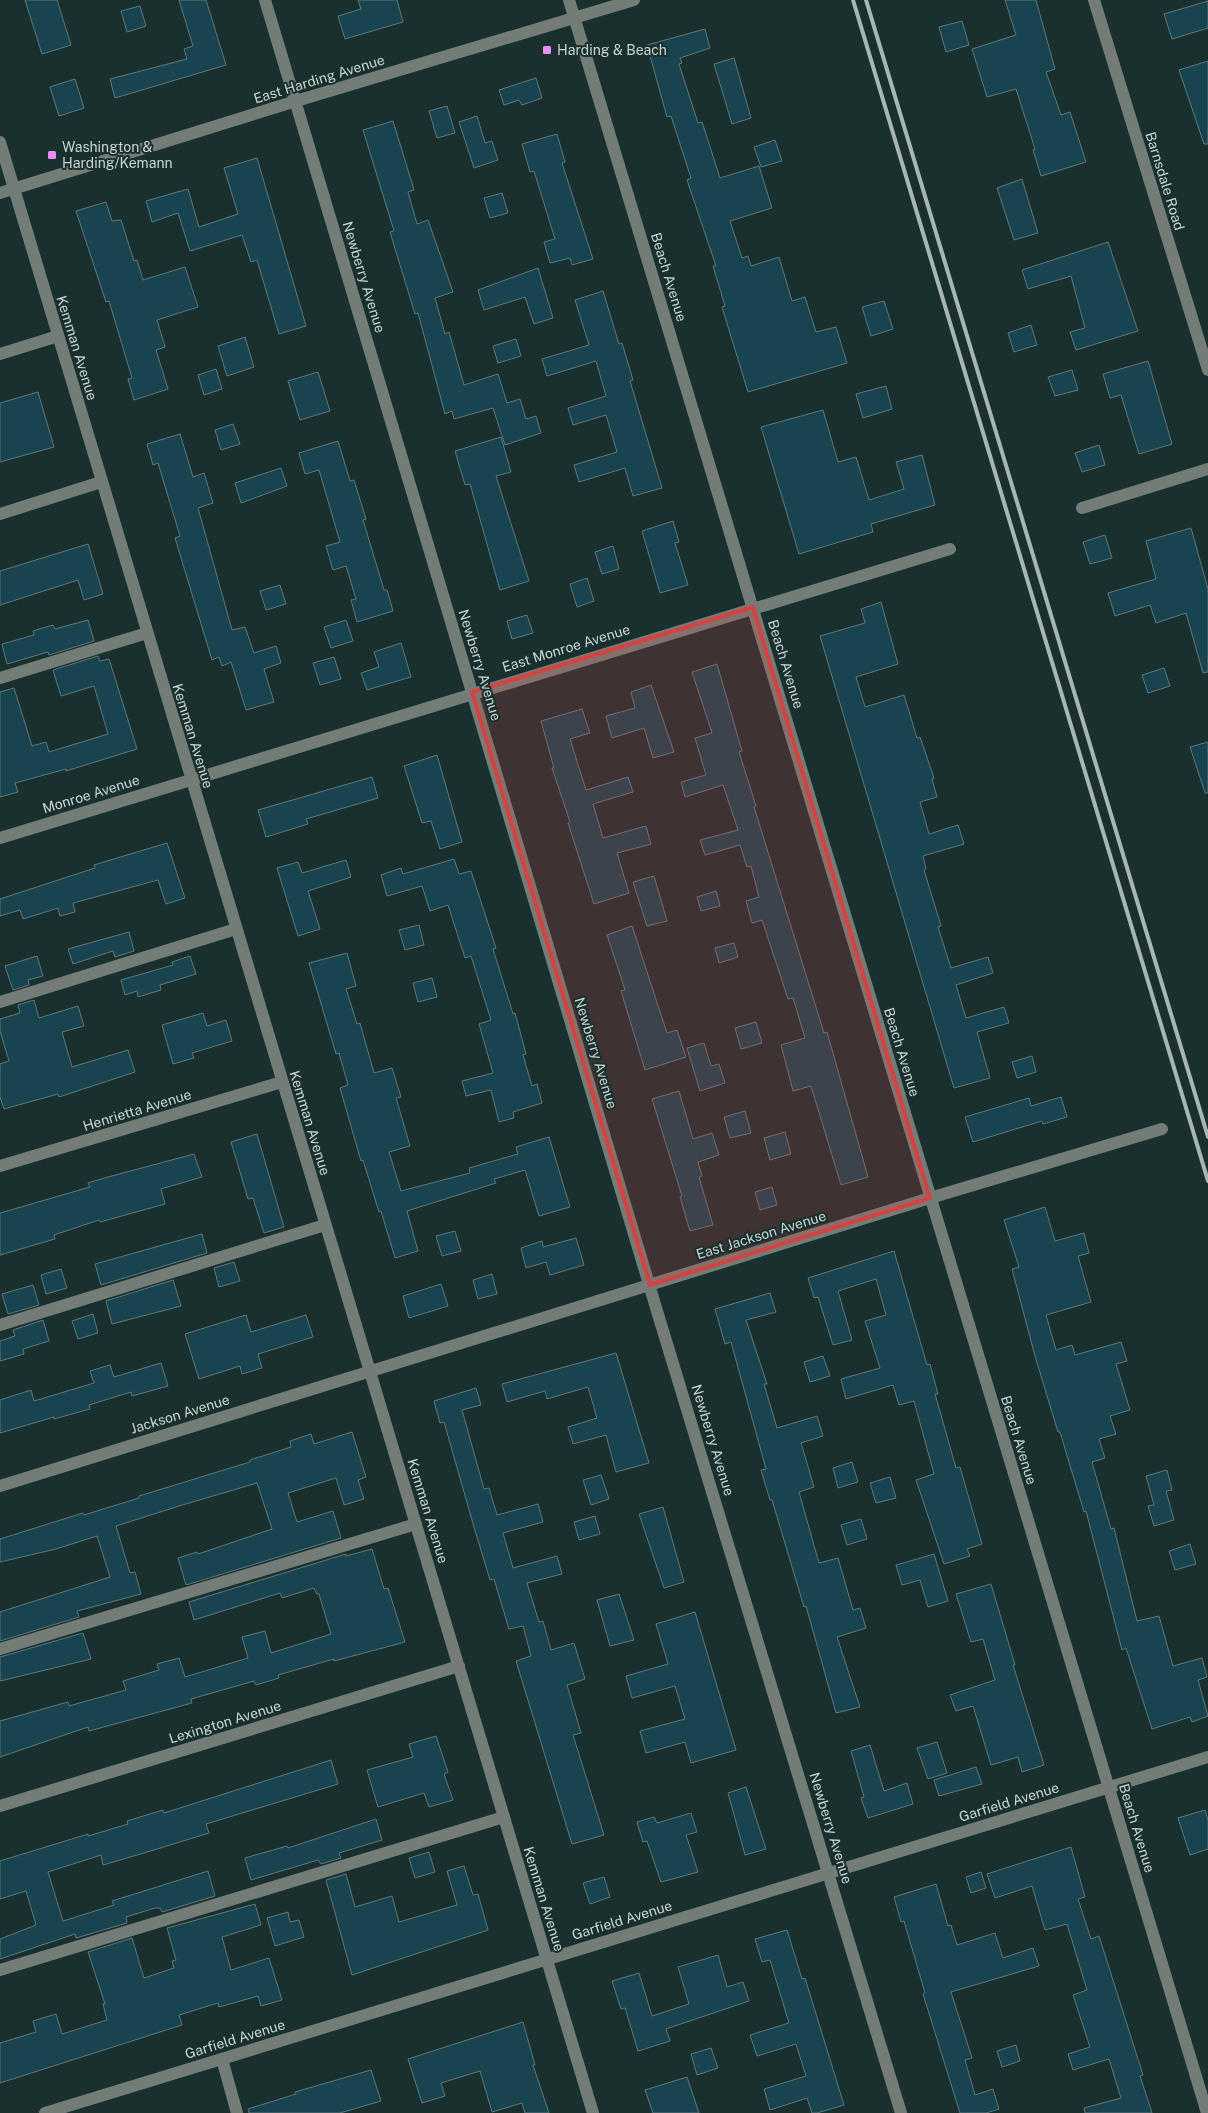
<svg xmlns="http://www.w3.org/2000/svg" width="1208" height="2113" font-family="'Public Sans',sans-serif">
<rect width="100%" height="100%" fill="#1a302f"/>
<!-- building -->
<g fill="#18444f" stroke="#60777d">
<polygon points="25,0 57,0 71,45 42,54"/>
<polygon points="179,0 206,0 226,65 115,98 110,79 187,59 184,49 193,46"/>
<polygon points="358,0 397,0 403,22 345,39 338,16 361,9"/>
<polygon points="1005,0 1036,0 1055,69 1046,72 1061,115 1070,112 1086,162 1041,176 1033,150 1035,149 1016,89 987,97 972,49 1016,35"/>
<polygon points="1208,1 1208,28 1172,39 1164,14"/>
<polygon points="140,6 146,26 127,32 121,11"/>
<polygon points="962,21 969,45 946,52 939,27"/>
<polygon points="705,29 710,48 680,58 682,63 679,64 698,123 702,122 720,178 759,166 772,208 730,221 742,258 748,256 751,266 779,257 792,301 805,297 816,332 836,327 847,363 748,392 722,307 725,306 713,266 716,266 687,180 691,178 671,116 667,117 647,45"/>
<polygon points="734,58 751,118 732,124 714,64"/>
<polygon points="1208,61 1208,144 1204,144 1179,70"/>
<polygon points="536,78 542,98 522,105 519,100 504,105 499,90"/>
<polygon points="75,79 84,108 59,116 50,87"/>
<polygon points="447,106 455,133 437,138 429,111"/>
<polygon points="477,116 485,143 492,141 498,160 474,168 459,122"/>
<polygon points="393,121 414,190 408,192 417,224 428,220 453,292 435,298 445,334 449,332 464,385 498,374 507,403 520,399 526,419 536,416 541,433 505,445 493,408 454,419 452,411 445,414 418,313 415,314 390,232 394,231 363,130"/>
<polygon points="557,134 565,162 562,163 593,259 572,265 570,258 550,263 544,242 555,239 534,171 530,172 522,144"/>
<polygon points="775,140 782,161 761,167 754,147"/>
<polygon points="257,158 306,326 279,334 257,260 251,262 242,235 190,251 178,213 152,222 146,201 188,189 199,227 238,214 224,168"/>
<polygon points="1022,179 1038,233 1014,240 997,188"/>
<polygon points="502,193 508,213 490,218 484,198"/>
<polygon points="106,202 112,221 121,220 134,261 137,260 143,280 185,267 198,307 157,320 165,347 156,350 168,389 134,400 128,379 132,378 109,301 106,302 76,211"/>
<polygon points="1108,242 1138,331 1076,350 1070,332 1085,328 1071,276 1028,289 1022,270"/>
<polygon points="538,268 553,318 534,324 525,297 484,310 478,290"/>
<polygon points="603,291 619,344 622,343 633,380 630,381 662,488 633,496 625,468 579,482 574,465 617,452 606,415 573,425 568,408 606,396 596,361 547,376 542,359 589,345 575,300"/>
<polygon points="884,301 893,329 871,336 862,307"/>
<polygon points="1031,325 1037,345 1014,352 1008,333"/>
<polygon points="245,337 254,367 227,376 218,346"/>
<polygon points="516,339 521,356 498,363 493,346"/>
<polygon points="1148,361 1172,444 1139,454 1121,395 1110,398 1103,374"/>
<polygon points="216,369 222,389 204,395 198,375"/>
<polygon points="1072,370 1078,390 1055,396 1048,377"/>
<polygon points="318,372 330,411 300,420 288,381"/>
<polygon points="886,386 892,409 863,418 856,394"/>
<polygon points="38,392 54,447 0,462 0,403"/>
<polygon points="823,410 838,462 856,457 869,500 904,489 896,462 922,455 935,505 871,524 873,532 799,554 761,427"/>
<polygon points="233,424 240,444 221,450 215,430"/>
<polygon points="180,434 193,477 204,473 213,503 198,508 232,630 245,627 254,653 276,646 281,663 264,669 274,702 246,710 231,662 222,666 219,657 212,660 175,538 180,536 158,463 153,465 147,444"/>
<polygon points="501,437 511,472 496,476 529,581 500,590 470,484 465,485 455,451"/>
<polygon points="338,441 350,481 354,480 366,519 363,520 384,590 387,590 393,611 357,622 351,600 356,599 346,566 333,570 326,546 340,542 319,470 305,474 299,453"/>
<polygon points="1099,445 1105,465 1082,472 1075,453"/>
<polygon points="281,468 287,486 241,503 235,483"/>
<polygon points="673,521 679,542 675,543 688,585 660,593 642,531"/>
<polygon points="1191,528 1208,589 1208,672 1203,673 1186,613 1156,623 1150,605 1115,616 1108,593 1156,579 1146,541"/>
<polygon points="1105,535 1112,558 1090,564 1083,542"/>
<polygon points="88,544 103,594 84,600 78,580 0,605 0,571"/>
<polygon points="613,546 619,569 602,574 595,552"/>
<polygon points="587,578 594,601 577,607 570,584"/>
<polygon points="280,585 286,604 266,610 260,591"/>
<polygon points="881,602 898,664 856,677 865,707 904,695 917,738 920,737 934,778 932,779 937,797 920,802 929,834 958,825 964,844 923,856 926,869 924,870 941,926 938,927 951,968 988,957 993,973 956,985 966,1018 1004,1007 1009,1023 977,1032 990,1078 954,1088 820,636 865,623 861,609"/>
<polygon points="527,615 533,633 512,639 507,621"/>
<polygon points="88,620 94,641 49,655 48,652 7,664 2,644 34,635 33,631 53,625 55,629"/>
<polygon points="346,620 353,641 331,648 324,627"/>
<polygon points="401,643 411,677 367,690 361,673 379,667 374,652"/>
<polygon points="98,656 100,661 109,659 137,749 66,771 66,769 15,783 18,792 0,797 0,692 14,688 32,746 46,742 49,752 108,734 94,686 61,696 53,670"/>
<polygon points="334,657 341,679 320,685 313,663"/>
<polygon points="717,664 742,751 739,752 756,806 754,807 824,1033 827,1032 868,1177 841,1185 811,1086 793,1091 781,1045 805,1038 793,998 788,999 762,920 752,923 746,901 759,897 751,866 747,867 740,845 705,855 700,840 738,830 723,785 685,797 681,782 706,775 695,738 712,733 692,672"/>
<polygon points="1164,668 1170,686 1148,693 1142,675"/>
<polygon points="651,685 674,752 653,758 644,728 612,738 606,716 635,708 631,692"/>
<polygon points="582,709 590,733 570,739 586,790 628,777 633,792 593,804 603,838 646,826 651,844 617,853 629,893 594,904 568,823 570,822 552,768 554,768 541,721"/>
<polygon points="1208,742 1208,793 1205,793 1190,747"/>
<polygon points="437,755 462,842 440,849 431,821 422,823 404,766"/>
<polygon points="372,777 378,798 306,819 308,824 266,837 258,810"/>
<polygon points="167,843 185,898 166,904 158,880 73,903 75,912 60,916 58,908 23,919 20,910 0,916 0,899 95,868 94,865"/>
<polygon points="454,859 459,874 471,871 496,948 493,949 513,1014 515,1013 526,1054 523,1055 532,1086 537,1084 542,1103 513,1112 514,1118 499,1122 491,1090 466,1096 462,1081 493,1073 479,1024 491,1020 471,956 465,958 448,905 430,911 422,886 387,896 381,875 401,868 403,874"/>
<polygon points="346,860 351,877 308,891 320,929 298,936 277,868 298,862 302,873"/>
<polygon points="654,876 667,921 647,926 633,882"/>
<polygon points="716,891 720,906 701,911 697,897"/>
<polygon points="419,925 424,945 405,950 399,930"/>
<polygon points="632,926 667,1033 677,1030 686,1057 645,1070 621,991 625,990 607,935"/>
<polygon points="129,932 134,951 115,957 113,951 73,964 68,949"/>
<polygon points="734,943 738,957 719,963 715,948"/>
<polygon points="347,953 356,986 346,989 357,1024 360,1023 374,1073 392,1068 401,1097 396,1098 410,1146 389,1152 401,1191 470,1173 469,1168 518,1154 516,1147 549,1137 570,1207 539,1216 525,1170 494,1179 496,1183 407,1211 418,1251 395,1258 381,1211 379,1212 363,1160 361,1161 340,1088 348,1085 339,1053 336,1054 309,963"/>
<polygon points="37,956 43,976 28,980 29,985 13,990 5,966"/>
<polygon points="190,956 196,974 160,985 161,990 138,997 137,991 125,995 121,980 173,965 172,962"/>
<polygon points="432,978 437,997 418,1002 413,983"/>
<polygon points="34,1000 39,1018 78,1006 84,1026 62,1032 72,1067 128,1050 135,1072 59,1097 58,1094 4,1109 0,1097 0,1064 9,1061 0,1031 0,1019 20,1013 18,1005"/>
<polygon points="203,1013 207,1026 226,1020 232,1041 192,1053 194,1058 173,1064 162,1025"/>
<polygon points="756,1022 762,1043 741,1049 735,1028"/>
<polygon points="704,1043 711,1066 719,1064 725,1083 700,1091 687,1048"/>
<polygon points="1032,1056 1036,1072 1017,1078 1012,1062"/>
<polygon points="679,1091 693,1139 712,1133 719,1155 698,1162 702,1176 699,1177 713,1225 690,1231 680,1197 682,1196 652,1099"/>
<polygon points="1061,1097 1067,1117 1043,1124 1042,1121 973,1142 965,1117 1029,1098 1031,1106"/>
<polygon points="745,1111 751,1133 730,1138 724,1117"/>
<polygon points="785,1132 791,1154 770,1160 764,1138"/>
<polygon points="257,1134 284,1227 264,1233 253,1198 248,1199 231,1142"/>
<polygon points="194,1154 202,1177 161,1189 165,1204 100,1222 99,1220 54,1235 55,1239 0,1255 0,1213 90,1187 88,1183 108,1177"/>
<polygon points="772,1187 777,1205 760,1210 755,1192"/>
<polygon points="1045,1207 1055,1241 1084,1233 1089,1253 1078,1256 1091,1302 1046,1315 1056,1350 1072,1345 1075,1355 1121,1342 1127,1361 1116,1364 1130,1410 1110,1416 1116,1434 1099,1439 1105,1458 1092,1462 1111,1529 1114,1528 1137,1621 1159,1616 1173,1666 1202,1658 1207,1677 1198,1680 1208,1716 1192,1722 1190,1717 1152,1729 1126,1648 1122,1650 1086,1511 1084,1512 1060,1432 1058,1432 1035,1356 1012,1269 1019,1267 1004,1220"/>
<polygon points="455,1231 461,1251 442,1256 436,1236"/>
<polygon points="202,1234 207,1253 101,1285 95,1264"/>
<polygon points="576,1238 584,1265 550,1275 546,1262 526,1268 521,1248 542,1241 543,1247"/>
<polygon points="894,1251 927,1365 930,1364 938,1394 935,1394 956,1468 960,1467 982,1544 967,1549 970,1556 944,1564 916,1480 934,1474 914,1401 899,1405 893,1385 846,1399 841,1379 880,1368 865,1321 886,1315 876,1279 838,1291 852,1340 833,1345 818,1297 814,1298 808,1278"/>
<polygon points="234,1262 240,1281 219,1287 214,1268"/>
<polygon points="61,1269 67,1288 46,1294 41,1275"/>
<polygon points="492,1274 497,1294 478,1299 473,1280"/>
<polygon points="173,1280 181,1306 112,1324 106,1301"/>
<polygon points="441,1284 448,1306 409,1318 403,1296"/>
<polygon points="33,1285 39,1305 8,1314 2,1294"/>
<polygon points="770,1293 776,1312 746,1320 767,1384 764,1384 777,1428 817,1416 823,1436 801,1443 814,1487 799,1492 819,1563 838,1558 853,1610 860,1608 866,1628 837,1637 860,1707 836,1713 806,1606 804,1607 772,1500 770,1500 761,1470 766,1469 731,1342 725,1344 715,1309"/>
<polygon points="93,1314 98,1333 78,1339 72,1321"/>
<polygon points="246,1315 251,1332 306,1315 313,1337 258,1354 262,1368 242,1374 240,1366 199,1379 185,1334"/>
<polygon points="43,1320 49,1341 23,1349 24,1354 0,1361 0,1341 15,1336 13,1330"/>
<polygon points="616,1353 649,1463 616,1472 606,1435 573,1444 568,1427 597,1418 588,1387 547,1399 545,1391 507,1402 502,1384"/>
<polygon points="823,1356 830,1376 810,1382 804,1362"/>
<polygon points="161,1363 168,1386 132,1396 131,1392 89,1405 90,1409 54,1419 54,1417 0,1433 0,1400 31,1390 34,1401 94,1383 90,1371 110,1365 114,1377"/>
<polygon points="476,1388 481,1405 462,1410 484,1489 489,1488 497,1515 538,1504 543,1522 503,1533 513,1568 557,1556 562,1574 527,1583 539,1622 543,1621 551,1650 574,1643 585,1679 567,1685 581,1733 573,1735 604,1835 572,1844 516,1661 531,1656 523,1626 509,1629 494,1579 490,1580 474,1527 444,1422 440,1423 434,1401"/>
<polygon points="352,1432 366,1477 358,1480 364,1499 344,1505 336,1478 288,1493 297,1522 333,1511 341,1538 186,1585 178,1558 197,1552 198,1554 272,1529 257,1483 179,1506 116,1526 130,1573 135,1572 141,1594 77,1611 79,1617 0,1641 0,1612 110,1577 97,1536 56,1549 0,1562 0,1539 83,1513 84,1515 139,1498 139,1496 250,1462 250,1460 291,1447 290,1441 311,1434 314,1444"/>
<polygon points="852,1462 858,1482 838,1488 833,1468"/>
<polygon points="1167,1470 1172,1490 1166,1491 1174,1520 1154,1526 1148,1506 1154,1505 1146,1476"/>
<polygon points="601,1475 609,1499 591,1505 583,1480"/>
<polygon points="890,1477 896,1498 876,1503 870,1483"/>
<polygon points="663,1507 684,1582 664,1588 639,1514"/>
<polygon points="595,1516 600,1534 579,1540 574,1522"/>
<polygon points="861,1519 867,1539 847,1545 841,1525"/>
<polygon points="1190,1544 1196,1564 1175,1570 1169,1551"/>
<polygon points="372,1549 384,1589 388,1588 405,1642 334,1661 334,1659 278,1675 279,1678 256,1685 254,1681 191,1699 192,1703 89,1731 88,1727 0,1757 0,1721 68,1702 69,1706 126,1690 123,1681 159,1670 157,1664 179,1658 185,1677 248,1658 242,1637 265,1631 271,1653 331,1634 319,1594 317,1594 314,1588 282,1598 280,1593 194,1620 189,1602 346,1554 346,1556"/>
<polygon points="934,1554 948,1601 928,1607 920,1580 902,1585 896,1565"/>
<polygon points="991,1584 1015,1665 1013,1665 1044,1765 1022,1772 1018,1757 991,1765 973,1706 956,1711 950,1695 995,1680 983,1639 971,1642 956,1594"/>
<polygon points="619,1594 634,1640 610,1646 597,1600"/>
<polygon points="695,1612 736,1750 691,1763 685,1742 646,1753 640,1731 685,1719 675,1686 632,1698 626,1676 668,1664 656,1624"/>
<polygon points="83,1633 91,1659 0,1681 0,1657"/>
<polygon points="436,1736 448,1772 444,1774 453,1800 429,1807 424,1793 378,1807 367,1770 413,1757 409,1744"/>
<polygon points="937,1742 947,1773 928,1779 917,1748"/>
<polygon points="870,1745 884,1791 907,1783 913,1804 868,1818 861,1798 864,1797 851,1751"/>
<polygon points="331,1760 338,1784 206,1824 209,1833 144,1853 103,1865 101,1855 48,1872 63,1921 114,1905 112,1901 208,1871 215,1896 162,1912 160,1908 155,1908 126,1917 127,1923 83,1936 76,1938 75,1934 0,1959 0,1939 36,1925 26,1891 0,1899 0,1861 88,1834 88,1836 128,1824 127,1821 163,1810 164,1813"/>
<polygon points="976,1767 982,1784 939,1796 934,1780"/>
<polygon points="746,1787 766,1849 745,1855 728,1793"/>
<polygon points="1205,1810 1208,1820 1208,1849 1190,1855 1178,1818"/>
<polygon points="691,1813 697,1832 686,1835 698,1872 661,1882 647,1841 643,1842 637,1822 654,1817 657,1823"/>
<polygon points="376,1819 382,1840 339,1853 341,1858 321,1864 318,1860 251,1880 245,1858 287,1846 288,1848"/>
<polygon points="1071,1847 1085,1897 1078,1899 1091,1939 1099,1936 1143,2075 1140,2076 1152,2113 1085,2113 1084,2108 1121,2098 1109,2059 1073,2070 1068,2054 1090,2047 1073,1995 1087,1990 1067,1924 1045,1930 1032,1886 995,1898 987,1874"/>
<polygon points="429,1852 435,1872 415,1878 409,1858"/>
<polygon points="464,1866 473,1895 478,1894 488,1930 352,1975 326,1880 346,1874 355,1907 392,1896 399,1922 457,1905 447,1871"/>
<polygon points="981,1872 986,1888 971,1893 966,1877"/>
<polygon points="604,1877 610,1897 590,1904 583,1883"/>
<polygon points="936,1884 948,1926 951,1925 957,1945 995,1933 1003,1958 1033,1948 1039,1966 951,1992 972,2058 965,2060 975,2095 993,2089 999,2109 986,2113 960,2113 923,1994 925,1993 904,1921 901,1922 894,1897"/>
<polygon points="255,1904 261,1925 222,1937 231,1970 269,1958 282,2000 261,2006 258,1996 219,2007 218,2003 179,2015 182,2025 0,2083 0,2043 36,2032 33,2021 56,2014 62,2034 107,2020 103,2004 105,2004 88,1952 132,1938 144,1978 174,1968 172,1961 176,1960 167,1928"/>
<polygon points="288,1912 290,1922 299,1920 304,1937 275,1946 267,1918"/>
<polygon points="787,1930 802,1979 805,1978 844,2105 817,2113 812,2113 807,2098 770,2110 764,2089 806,2076 796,2044 757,2056 750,2035 789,2023 770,1960 762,1962 755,1939"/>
<polygon points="718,1955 727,1987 743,1982 749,2001 666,2029 670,2041 638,2051 625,2008 621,2009 612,1981 639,1973 652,2016 689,2004 678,1967"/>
<polygon points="523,2022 535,2065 533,2065 549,2113 525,2113 522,2103 492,2112 480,2071 441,2083 445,2096 422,2103 408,2059"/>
<polygon points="1016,2045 1020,2061 1002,2067 997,2051"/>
<polygon points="711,2048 718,2068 697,2075 691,2054"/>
<polygon points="371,2070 381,2101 340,2113 249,2113 248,2109 296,2094 295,2092"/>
<polygon points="687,2077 699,2113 653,2113 645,2090"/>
</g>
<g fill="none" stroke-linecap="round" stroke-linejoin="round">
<!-- minor -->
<g stroke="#737c77" stroke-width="12">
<polyline points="265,0 657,1311 901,2113"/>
<polyline points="569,0 1207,2113"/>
<polyline points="1094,0 1208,370"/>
<polyline points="0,142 593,2113"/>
<polyline points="0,193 296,101 634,0"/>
<polyline points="0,354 58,336"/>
<polyline points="1082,508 1208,469"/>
<polyline points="0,514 101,482"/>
<polyline points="0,678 147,633"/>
<polyline points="0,838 950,549"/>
<polyline points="0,1002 236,929"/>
<polyline points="0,1166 282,1082"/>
<polyline points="0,1325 325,1225"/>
<polyline points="0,1486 930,1198 1162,1129"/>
<polyline points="0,1649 416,1524"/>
<polyline points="0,1806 459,1666"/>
<polyline points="0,1970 504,1817"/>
<polyline points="222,2059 237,2113"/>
<polyline points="45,2113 1208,1757"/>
</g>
<!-- rail -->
<g stroke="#a7b6b5" stroke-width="4">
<polyline points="853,0 1208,1181"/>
<polyline points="866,0 1208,1137"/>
</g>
</g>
<!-- marked area -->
<path fill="#d44242" fill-opacity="0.2" stroke="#d44242" stroke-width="4" stroke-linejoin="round" d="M 753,607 L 930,1198 L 650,1285 L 472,692 Z"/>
<!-- markers -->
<g fill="#ec8cfb" stroke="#1a302f" stroke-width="2">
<rect x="542" y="45" width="10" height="10" rx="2.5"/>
<rect x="47" y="150" width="10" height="10" rx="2.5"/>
</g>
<g text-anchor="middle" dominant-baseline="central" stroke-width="4" stroke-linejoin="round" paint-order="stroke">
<!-- poi labels -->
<g font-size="14" fill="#c8d5d4" stroke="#1a302f" text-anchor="start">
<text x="557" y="50">Harding &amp; Beach</text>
<text x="62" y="147">Washington &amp;<tspan x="62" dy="16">Harding/Kemann</tspan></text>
</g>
<!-- street labels -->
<g font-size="14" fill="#c8d5d4" stroke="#1a302f">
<text transform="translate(319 79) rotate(-17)">East Harding Avenue</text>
<text transform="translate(1165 181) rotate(73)">Barnsdale Road</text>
<text transform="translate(364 277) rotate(73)">Newberry Avenue</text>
<text transform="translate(669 277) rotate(73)">Beach Avenue</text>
<text transform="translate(77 348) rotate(73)">Kemman Avenue</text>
<text transform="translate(566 648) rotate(-17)">East Monroe Avenue</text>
<text transform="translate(786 664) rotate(73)">Beach Avenue</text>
<text transform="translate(480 665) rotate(73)">Newberry Avenue</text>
<text transform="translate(193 736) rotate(73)">Kemman Avenue</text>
<text transform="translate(91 794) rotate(-17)">Monroe Avenue</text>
<text transform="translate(902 1052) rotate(73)">Beach Avenue</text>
<text transform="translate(596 1053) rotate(73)">Newberry Avenue</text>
<text transform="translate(137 1110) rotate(-17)">Henrietta Avenue</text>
<text transform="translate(310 1123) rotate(73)">Kemman Avenue</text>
<text transform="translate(761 1235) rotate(-17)">East Jackson Avenue</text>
<text transform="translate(180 1414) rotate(-17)">Jackson Avenue</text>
<text transform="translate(713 1440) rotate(73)">Newberry Avenue</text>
<text transform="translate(1019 1440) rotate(73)">Beach Avenue</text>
<text transform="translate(428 1511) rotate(73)">Kemman Avenue</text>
<text transform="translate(225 1722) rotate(-17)">Lexington Avenue</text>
<text transform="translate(1009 1802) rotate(-17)">Garfield Avenue</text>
<text transform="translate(831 1828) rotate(73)">Newberry Avenue</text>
<text transform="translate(1137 1828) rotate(73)">Beach Avenue</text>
<text transform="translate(544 1899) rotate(73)">Kemman Avenue</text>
<text transform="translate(622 1920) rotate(-17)">Garfield Avenue</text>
<text transform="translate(235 2039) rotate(-17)">Garfield Avenue</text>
</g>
</g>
</svg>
